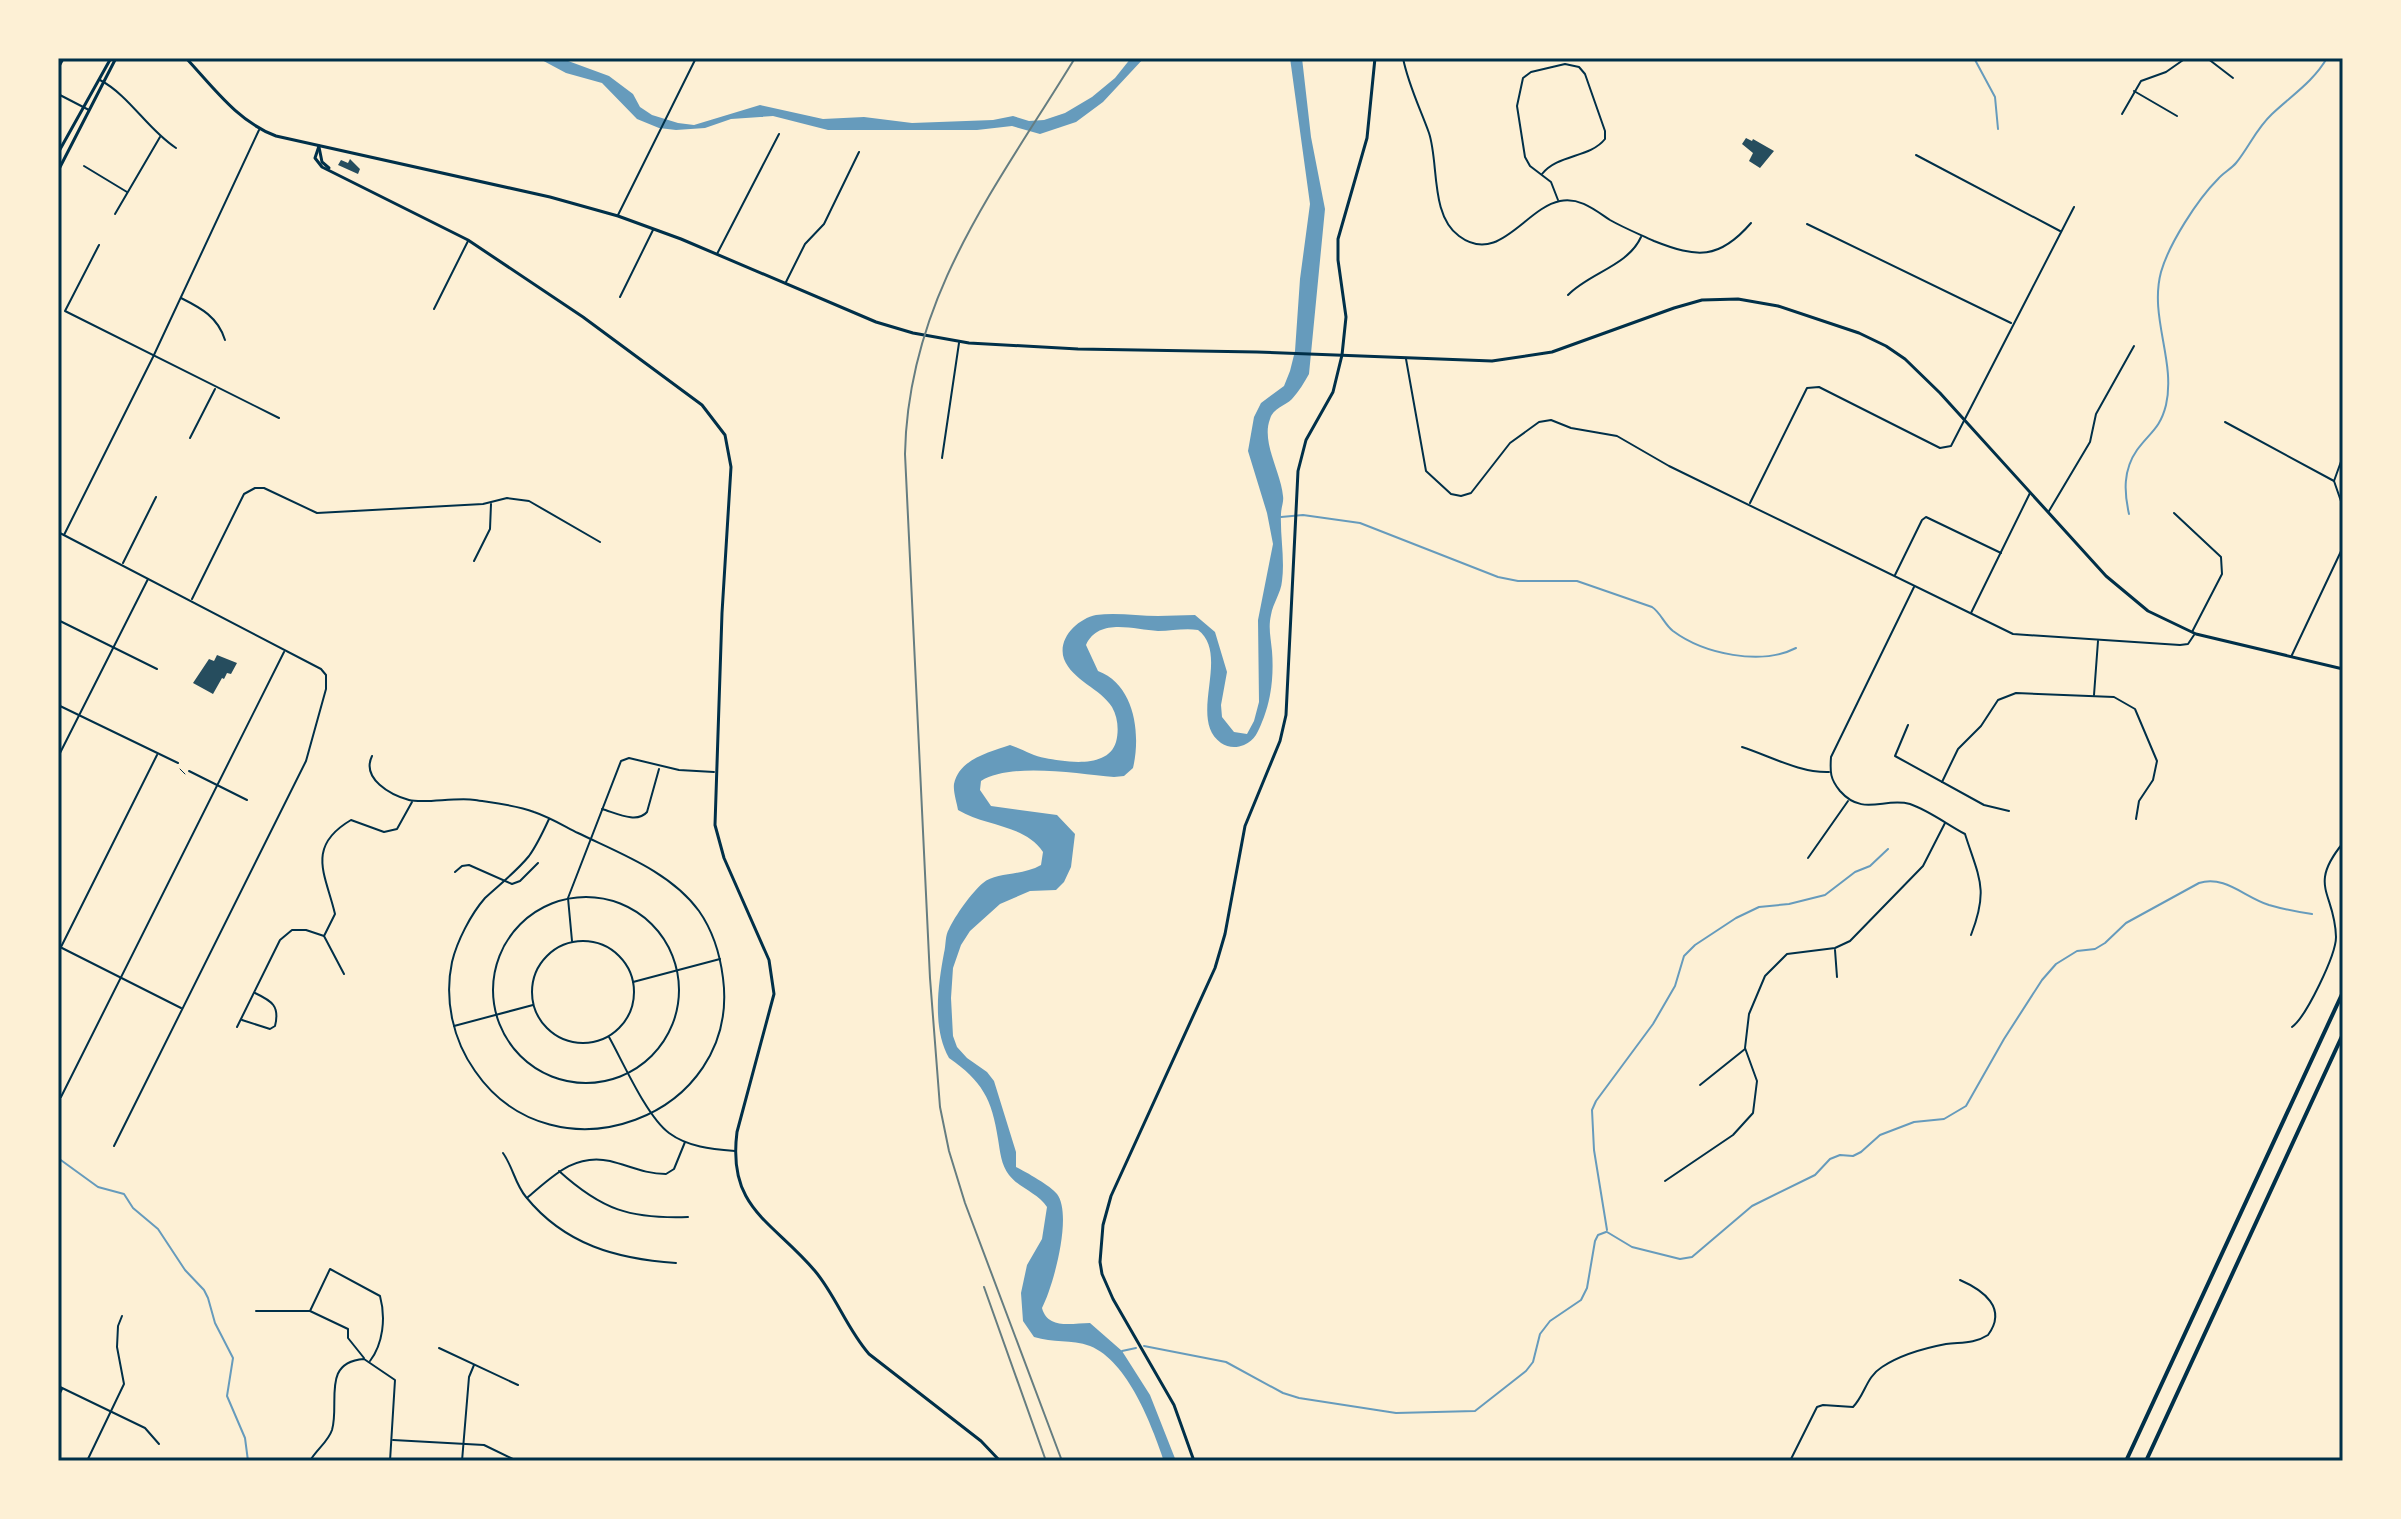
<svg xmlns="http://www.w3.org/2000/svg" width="2401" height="1519" font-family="'Work Sans',sans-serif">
<rect width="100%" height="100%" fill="#fdf0d5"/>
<!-- water -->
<g fill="#669bbc">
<polygon points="538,58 560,58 609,76 633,94 640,107 652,115 678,123 694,125 760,105 823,119 864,117 912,123 993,120 1013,116 1029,121 1044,120 1065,113 1092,97 1115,78 1131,58 1144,58 1103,102 1076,122 1040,134 1012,126 977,130 828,130 773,116 731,119 705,128 676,130 659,128 637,119 602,83 566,73"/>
<path d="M 1290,58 L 1302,58 L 1311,137 L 1325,209 L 1309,374 C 1304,383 1299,391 1292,399 C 1285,406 1273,408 1270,419 C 1261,442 1281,472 1283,496 C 1284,502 1281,508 1281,514 C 1280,536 1285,559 1282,581 C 1281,593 1273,603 1271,615 C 1268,628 1271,639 1272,651 C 1274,676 1271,701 1262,722 C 1258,732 1255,740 1244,745 C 1237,748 1228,748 1221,743 C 1187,719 1231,655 1198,630 C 1184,628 1172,631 1158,631 C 1134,630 1099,617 1086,645 L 1098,671 C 1135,685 1141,734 1133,768 L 1124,776 L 1114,777 C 1078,774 1011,762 981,781 L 980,790 L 991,806 L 1057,815 L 1075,834 L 1071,867 L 1064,882 L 1056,890 L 1030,891 L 1000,904 L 970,931 L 961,945 L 953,968 L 951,998 L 953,1036 L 957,1047 L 967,1058 L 987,1072 L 994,1081 L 1016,1152 L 1016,1167 C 1026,1172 1051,1186 1057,1194 C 1073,1215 1053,1287 1042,1308 C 1048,1330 1072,1323 1090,1323 L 1122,1351 L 1150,1395 L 1176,1461 L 1164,1461 C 1152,1426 1128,1361 1090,1346 C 1071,1339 1053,1343 1034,1337 L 1023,1321 L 1021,1293 L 1027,1265 L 1042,1239 L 1047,1207 C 1038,1193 1019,1188 1009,1175 C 1001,1165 1000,1151 998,1139 C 992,1099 982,1081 949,1058 C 932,1028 938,985 944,953 C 946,945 945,935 949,929 C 955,916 972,892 983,883 C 996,872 1022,876 1041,865 L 1043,852 C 1024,824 986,827 958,810 C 957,803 953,792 954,784 C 959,759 990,752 1010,745 C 1022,749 1033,756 1045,758 C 1066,762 1108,769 1116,742 C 1119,730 1118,718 1112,707 C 1101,689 1072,680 1064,659 C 1057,639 1077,619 1096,615 C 1116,612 1138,616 1158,616 C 1170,616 1182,615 1195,615 L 1215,632 L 1227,672 L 1221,705 L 1222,717 L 1234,732 L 1247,734 L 1254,721 L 1259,702 L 1258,620 L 1273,544 L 1267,513 L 1248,451 L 1254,417 L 1261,403 L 1284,386 L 1290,371 L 1295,351 L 1300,279 L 1310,204 Z"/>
</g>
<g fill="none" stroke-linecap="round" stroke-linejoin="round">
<!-- stream -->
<g stroke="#669bbc" stroke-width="2">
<polyline points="1974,58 1995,97 1998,129"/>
<polyline points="1567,60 1568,58"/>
<path d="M 2129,514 C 2124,492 2123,470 2137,450 C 2150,432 2160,429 2166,405 C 2176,361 2149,317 2161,272 C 2169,244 2197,200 2218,179 C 2223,173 2231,169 2236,163 C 2249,147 2256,129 2272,114 C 2292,95 2313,82 2327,58"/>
<path d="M 1281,517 L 1303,515 L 1360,523 L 1498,577 L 1518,581 L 1577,581 L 1652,607 C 1661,613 1664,624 1673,631 C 1704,654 1761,666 1796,648"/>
<polyline points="58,1158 98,1187 124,1194 133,1208 158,1229 185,1270 204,1290 208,1298 215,1323 233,1358 227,1396 245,1438 248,1461"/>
<polyline points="1607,1230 1594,1150 1592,1110 1596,1101 1653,1024 1675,986 1684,956 1695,945 1736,918 1759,907 1789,904 1825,895 1855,872 1870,866 1888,849"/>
<path d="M 1607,1232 L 1632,1247 L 1680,1259 L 1692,1257 L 1752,1206 L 1815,1175 L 1830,1159 L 1840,1155 L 1853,1156 L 1861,1152 L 1880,1135 L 1914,1122 L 1944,1119 L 1966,1106 L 2004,1039 L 2042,980 L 2056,964 L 2077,951 L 2095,949 L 2105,943 L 2126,923 L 2199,883 C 2225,875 2244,897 2269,905 C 2283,909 2297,912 2312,914"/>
<polyline points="1144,1346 1226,1362 1283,1393 1299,1398 1396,1413 1475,1411 1526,1371 1533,1362 1540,1334 1550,1321 1581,1300 1587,1288 1595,1241 1598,1235 1606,1232"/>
<polyline points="1122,1351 1136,1348"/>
</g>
</g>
<!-- building -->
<g fill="#264d5e">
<polygon points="1746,138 1752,141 1753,139 1774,151 1760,168 1749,161 1753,153 1742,144"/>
<polygon points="350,159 360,169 358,174 338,165 341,160 348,163"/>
<polygon points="217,655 237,663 231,674 227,673 224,679 222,678 213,694 193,683 209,659 214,661"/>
</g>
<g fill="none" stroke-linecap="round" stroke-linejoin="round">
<!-- path -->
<polyline stroke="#003049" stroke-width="1" points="180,769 185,774"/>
<!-- minor -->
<g stroke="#003049" stroke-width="2">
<path d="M 1403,58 C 1408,84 1420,108 1429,133 C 1439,163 1430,215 1459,236 C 1499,266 1525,208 1560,201 C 1580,197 1595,210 1610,220 C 1624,228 1639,234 1654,241 C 1697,258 1719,260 1751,223"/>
<polyline points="2207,58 2233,78"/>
<polyline points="58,69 64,58"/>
<path d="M 100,80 C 130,96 147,129 176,148"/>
<polyline points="2134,91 2177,116"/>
<polyline points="58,94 89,110"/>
<polyline points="2122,114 2141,81 2166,72 2186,58"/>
<polyline points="1916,155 2060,231"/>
<polyline points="84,166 127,192"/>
<path d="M 1542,174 C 1558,154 1590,158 1605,139 L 1605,131 L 1585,74 L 1579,67 L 1565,64 L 1531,72 L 1523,78 L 1517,106 L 1525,157 L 1530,166 L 1551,182 L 1558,200"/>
<polyline points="115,214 160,137"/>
<polyline points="1807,224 2011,323"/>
<polyline points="99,245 65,311 279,418"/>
<polyline points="717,254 779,134"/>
<polyline points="786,282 805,244 824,224 859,152"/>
<path d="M 1568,295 C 1589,273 1628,266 1641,237"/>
<polyline points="620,297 653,230"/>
<path d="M 181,298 C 201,308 218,317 225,340"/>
<polyline points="434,309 468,241"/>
<polyline points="1406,359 1426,471 1451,494 1461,496 1471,493 1510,443 1539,422 1551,420 1571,428 1617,436 1669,466 2013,634 2180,645 2188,644 2194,635"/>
<polyline points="2225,422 2334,481"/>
<polyline points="190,438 215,389"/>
<polyline points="2343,456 2334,481 2343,507"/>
<polyline points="942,458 959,343"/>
<polyline points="1750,503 1807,388 1819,387 1940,448 1951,446 2074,207"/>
<polyline points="2049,511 2090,442 2096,414 2134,346"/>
<polyline points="2174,513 2221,557 2222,574 2192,632"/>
<polyline points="58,532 321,669 326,675 326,689 306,761 114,1146"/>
<polyline points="64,535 153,357 259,130"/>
<polyline points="474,561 490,529 491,504"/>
<polyline points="123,563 156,497"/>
<polyline points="1895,575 1922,520 1926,517 2001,553"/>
<path d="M 1914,587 L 1831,757 C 1830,772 1830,779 1840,791 C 1863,817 1884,797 1910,804 C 1928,810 1948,825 1965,834 C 1979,878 1989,889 1971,935"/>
<polyline points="192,599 244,494 255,488 264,488 317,513 483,504 507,498 529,501 600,542"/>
<polyline points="1971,613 2030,493"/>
<polyline points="58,620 157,669"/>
<polyline points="2291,657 2343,547"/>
<polyline points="2094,695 2098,641"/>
<polyline points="58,705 178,763"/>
<polyline points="1908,725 1895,756 1984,805 2009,811"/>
<path d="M 1742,747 C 1770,756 1800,773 1829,772"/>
<path d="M 372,756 C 361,779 391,795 409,800 C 424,804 456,797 475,800 C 495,803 516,805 534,812 C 549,817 564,826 578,833 C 619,853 671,872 699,911 C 713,931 720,954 723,978 C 741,1117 554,1186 475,1071 C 453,1040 444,1000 452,962 C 457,941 471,914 485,898 C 500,884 516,872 529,856 C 537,845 543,832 549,819"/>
<polyline points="58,757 148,579"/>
<polyline points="189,771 247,800"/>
<polyline points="1942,782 1958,749 1981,726 1998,700 2016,693 2114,697 2135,709 2157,761 2153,780 2139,801 2136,819"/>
<path d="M 602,809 C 616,813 637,824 647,812 L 659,769"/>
<polyline points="1808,858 1848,801"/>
<polyline points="455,872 462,866 469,865 512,884 520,881 538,863"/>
<circle cx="586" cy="990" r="93"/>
<path d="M 324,936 L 335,914 C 326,875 305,847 351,820 L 384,832 L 397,829 L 412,802"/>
<polyline points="572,941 568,898 621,761 629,758 679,770 714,772"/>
<circle cx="583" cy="992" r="51"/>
<polyline points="62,948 181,1008"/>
<polyline points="1835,950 1837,977"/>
<polyline points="58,953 157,755"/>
<polyline points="633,982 720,959"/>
<path d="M 242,1020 L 270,1029 L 275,1026 C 280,1006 272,1001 255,993"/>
<polyline points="454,1026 533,1005"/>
<polyline points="237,1027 280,940 292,930 306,930 324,936 344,974"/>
<path d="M 2292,1027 C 2306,1017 2336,955 2336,937 C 2335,892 2307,887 2343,843"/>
<path d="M 609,1037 C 623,1062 647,1117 669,1133 C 688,1147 711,1149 735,1151"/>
<polyline points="1700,1085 1745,1049"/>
<polyline points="61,1097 284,652"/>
<path d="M 503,1153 C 513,1167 515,1184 526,1197 C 565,1245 617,1259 676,1263"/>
<path d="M 559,1171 C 602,1210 630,1219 688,1217"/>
<polyline points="1665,1181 1733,1135 1753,1113 1757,1081 1745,1048 1749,1014 1765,976 1787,954 1835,948 1850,941 1923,866 1945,823"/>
<path d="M 527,1198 C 552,1177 574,1153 610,1161 C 630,1166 645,1174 666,1174 L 674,1169 L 685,1142"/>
<polyline points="256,1311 310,1311 348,1329 348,1338 364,1358"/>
<path d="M 310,1311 L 330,1269 L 380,1296 C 386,1318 383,1344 370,1361"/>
<polyline points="439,1348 518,1385"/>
<polyline points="58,1386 145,1428 159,1444"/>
<polyline points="58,1397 62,1389"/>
<polyline points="393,1440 484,1445 517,1461"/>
<polyline points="87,1461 124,1384 117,1347 118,1326 122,1316"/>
<path d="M 310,1461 C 316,1450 328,1442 332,1430 C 340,1403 321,1362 364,1359 L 395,1380 L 390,1461"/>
<polyline points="462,1461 469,1377 474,1365"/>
<path d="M 1790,1461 L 1817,1407 L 1823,1405 L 1853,1407 C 1865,1395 1866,1377 1882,1367 C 1900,1355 1925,1348 1946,1344 C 1961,1342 1974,1344 1988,1335 C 2008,1308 1983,1290 1960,1280"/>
</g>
<!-- tertiary -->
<polyline stroke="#003049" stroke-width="2" points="618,215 696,58"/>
<!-- secondary -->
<g stroke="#003049" stroke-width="3">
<path d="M 186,58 C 213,87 238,122 276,136 L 550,197 L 618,216 L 681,239 L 876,322 L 913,333 L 969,343 L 1078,349 L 1257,352 L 1492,361 L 1552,352 L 1674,308 L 1702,300 L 1738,299 L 1778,306 L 1859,333 L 1886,346 L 1905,359 L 1940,393 L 2106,576 L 2148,611 L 2196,634 L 2343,669"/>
<path d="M 319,146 L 315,158 L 322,167 L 468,240 L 583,317 L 702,405 L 725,435 L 731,467 L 722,613 L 715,825 L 724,858 L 769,960 L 774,994 L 737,1132 C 727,1209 773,1221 815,1271 C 836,1296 847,1329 869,1354 L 981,1441 L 1000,1461"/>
<polyline points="319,147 322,162 329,168"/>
<polyline points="58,153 111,58"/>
<polyline points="58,171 116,58"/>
<polyline points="1194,1461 1174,1405 1113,1299 1102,1274 1100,1262 1103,1225 1111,1196 1215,968 1225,934 1245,826 1280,741 1286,715 1298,471 1306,440 1333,392 1342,355 1346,317 1338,260 1338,239 1367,138 1375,58"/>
</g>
<!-- motorway -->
<g stroke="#003049" stroke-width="4">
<polyline points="2126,1461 2343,992"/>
<polyline points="2146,1461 2343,1034"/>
</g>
<!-- rail -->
<g stroke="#657d81" stroke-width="2">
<polyline points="984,1287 1046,1461"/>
<path d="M 1062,1461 L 965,1203 L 949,1151 L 940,1107 L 930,978 L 905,454 C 908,297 997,186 1075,58"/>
</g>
</g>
<!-- border -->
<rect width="2401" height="1519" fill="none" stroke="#fdf0d5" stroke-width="120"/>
<rect x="60" y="60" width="2281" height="1399" fill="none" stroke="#003049" stroke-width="3"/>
</svg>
